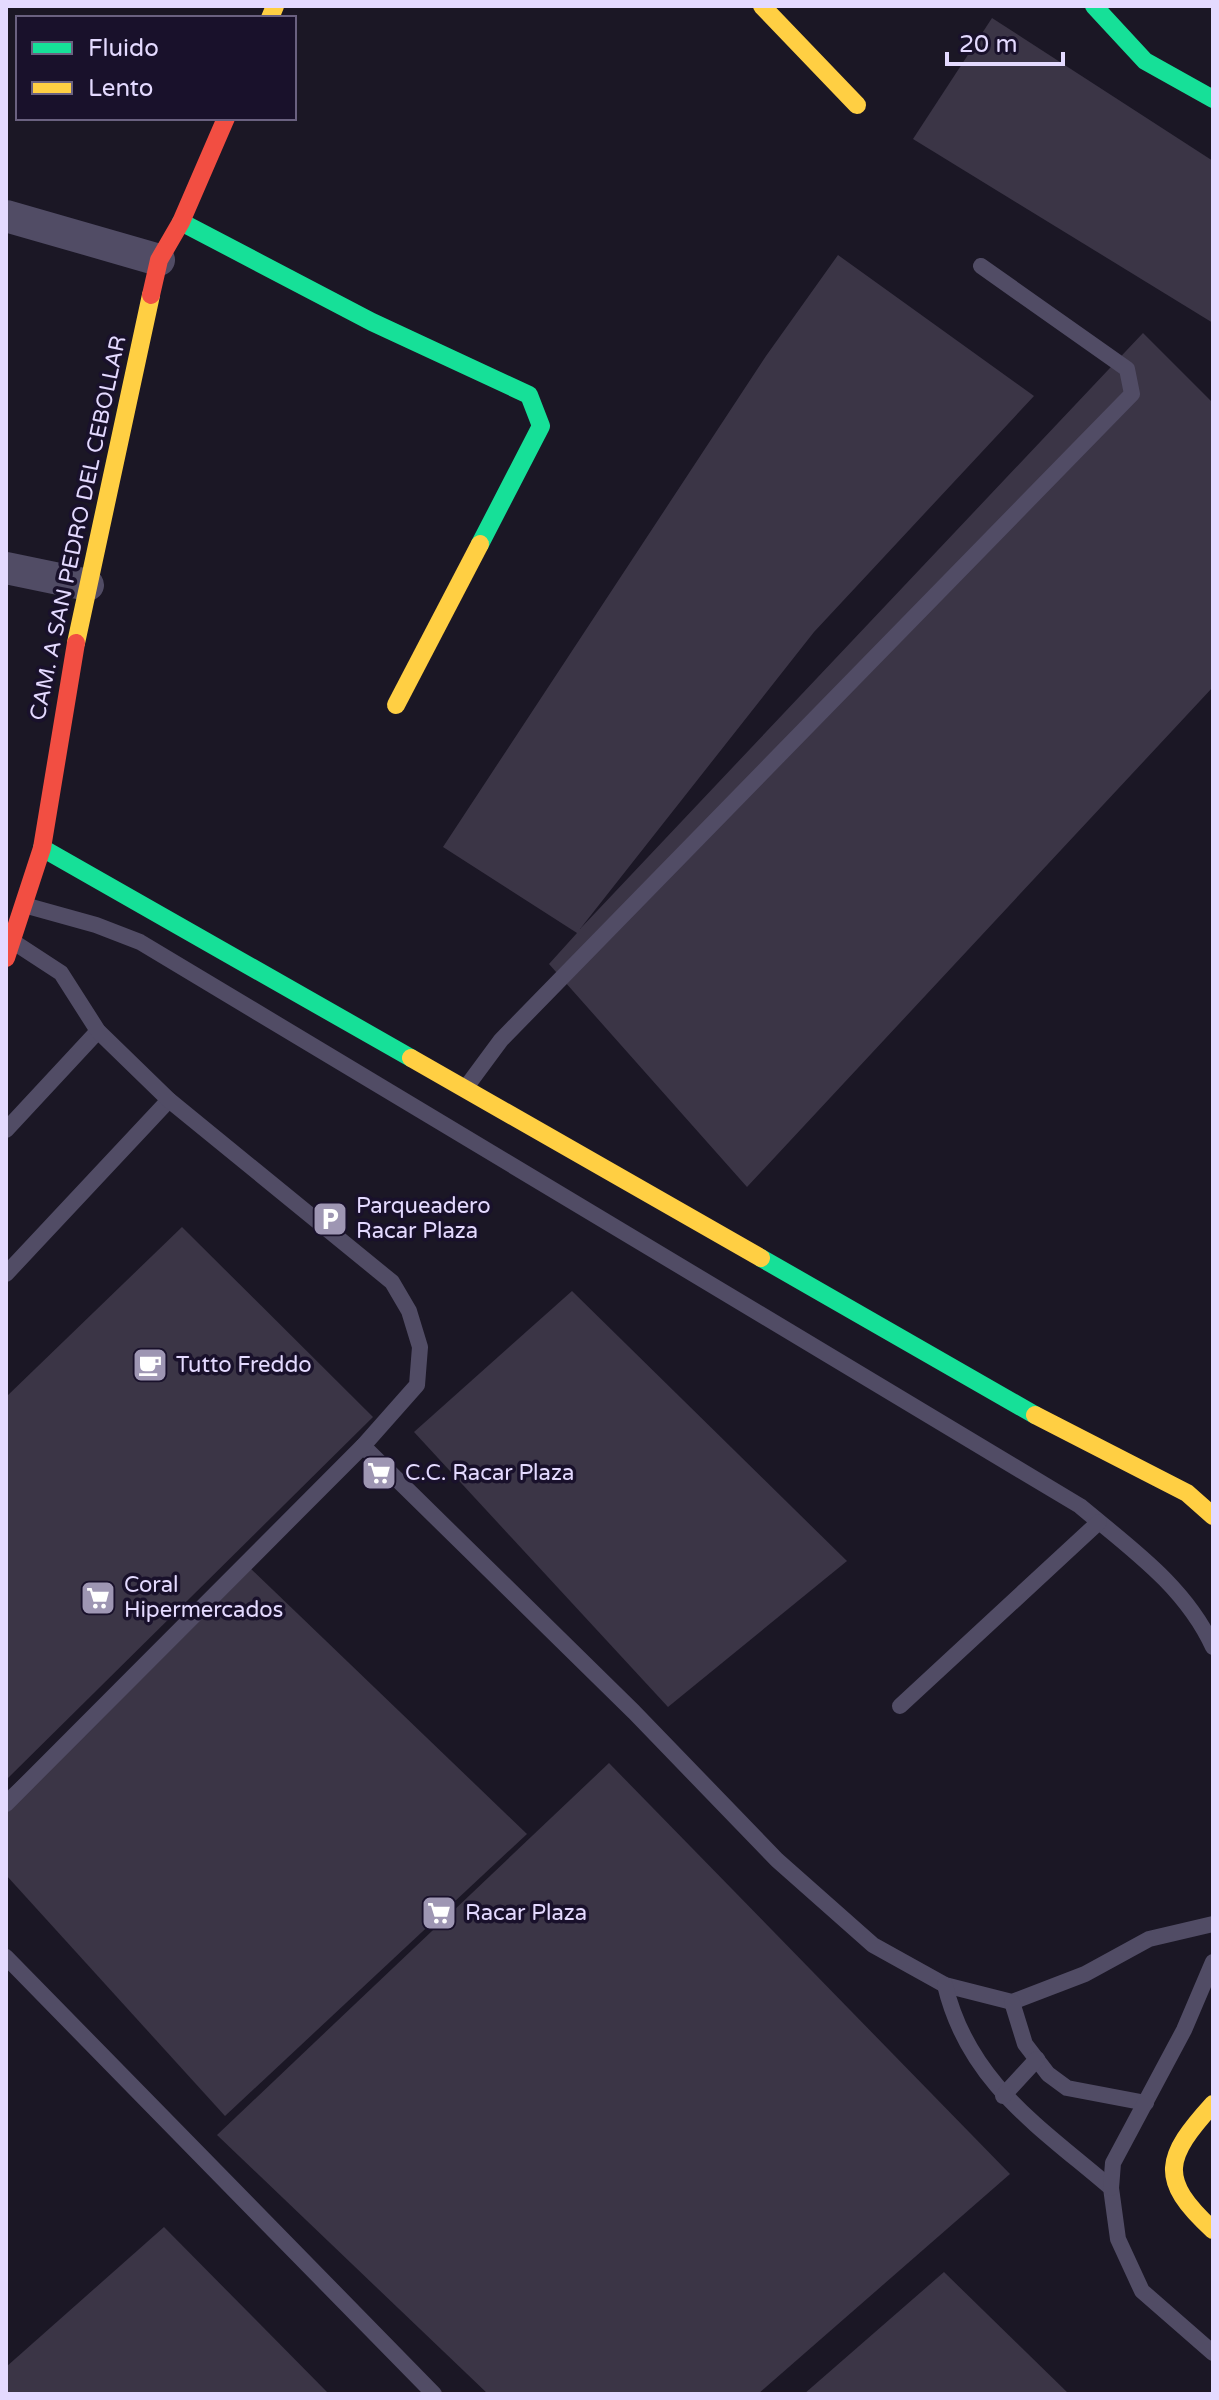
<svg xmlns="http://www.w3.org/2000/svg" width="1219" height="2400" font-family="'Varela Round',sans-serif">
<rect width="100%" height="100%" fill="#1b1725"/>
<!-- building -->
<g fill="#3b3546">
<polygon points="992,18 1213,161 1213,323 913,139"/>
<polygon points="838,255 1034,396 814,632 580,929 1143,333 1213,403 1213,687 747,1187 549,964 577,933 443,847 766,356"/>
<polygon points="182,1227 373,1417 6,1780 6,1397"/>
<polygon points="572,1291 847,1561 668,1707 414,1432"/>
<polygon points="249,1567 527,1834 225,2116 6,1875 6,1792"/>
<polygon points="609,1763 1010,2174 758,2394 488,2394 217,2135"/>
<polygon points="164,2227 329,2394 6,2394 6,2367"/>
<polygon points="944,2272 1069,2394 804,2394"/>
</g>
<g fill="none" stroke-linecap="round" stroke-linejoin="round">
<!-- lane -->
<g stroke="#514c65" stroke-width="16">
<path d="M 24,905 L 96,925 L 140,942 L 1080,1506 C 1130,1548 1185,1586 1213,1647"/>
<polyline points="467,1086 501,1040 1132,394 1127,369 981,266"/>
<polyline points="6,1130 98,1031"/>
<polyline points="6,1274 169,1100"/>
<polyline points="363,1446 634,1712 777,1860 873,1945 945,1985 1012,2002 1085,1974 1149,1939 1213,1924"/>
<polyline points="900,1706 1099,1522"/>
<polyline points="6,1804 363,1446 417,1385 420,1347 409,1311 392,1282 169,1100 98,1031 61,973 12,941"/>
<polyline points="6,1957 434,2394"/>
<path d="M 945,1985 C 968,2082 1040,2127 1111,2188 L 1118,2239 L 1142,2291 L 1213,2353"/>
<polyline points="1012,2002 1025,2044 1048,2074 1067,2088 1146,2103"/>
<polyline points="1003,2096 1037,2059"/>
<polyline points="1111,2188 1113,2163 1184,2030 1213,1962"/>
</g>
<!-- street -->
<g stroke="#514c65" stroke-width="32">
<polyline points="6,216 159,260"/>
<polyline points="6,568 88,585"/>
</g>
<!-- fast -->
<g stroke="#16e098" stroke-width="18">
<polyline points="1094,6 1145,61 1213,99"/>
<polyline points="181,222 372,322 529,395 541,426 480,544"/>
<polyline points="42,848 411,1058"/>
<polyline points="761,1258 1035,1415"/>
</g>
<!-- slow -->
<g stroke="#ffcf43" stroke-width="18">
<polyline points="762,6 857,105"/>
<polyline points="270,18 275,6"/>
<polyline points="76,643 151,295"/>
<polyline points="396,705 480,544"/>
<polyline points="411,1058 761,1258"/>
<polyline points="1035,1415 1187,1493 1213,1516"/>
<path d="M 1213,2104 C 1165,2157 1157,2179 1213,2230"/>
</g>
<!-- jam -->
<g stroke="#f24e42" stroke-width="18">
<polyline points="151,295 159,260 181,222 226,118"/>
<polyline points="6,958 42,848 76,643"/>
</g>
</g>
<!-- icons -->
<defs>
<symbol id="parking-square" viewBox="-11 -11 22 22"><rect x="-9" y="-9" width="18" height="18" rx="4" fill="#9e96b3" stroke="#19112b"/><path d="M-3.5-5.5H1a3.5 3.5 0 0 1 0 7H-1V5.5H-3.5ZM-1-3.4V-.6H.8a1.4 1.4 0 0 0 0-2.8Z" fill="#fff"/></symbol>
<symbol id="cafe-square" viewBox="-11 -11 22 22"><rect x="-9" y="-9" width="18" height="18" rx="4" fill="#9e96b3" stroke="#19112b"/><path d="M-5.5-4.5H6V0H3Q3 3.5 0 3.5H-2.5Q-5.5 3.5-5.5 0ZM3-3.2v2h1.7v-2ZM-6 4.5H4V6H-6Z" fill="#fff"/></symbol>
<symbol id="supermarket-square" viewBox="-11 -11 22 22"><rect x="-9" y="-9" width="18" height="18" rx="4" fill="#9e96b3" stroke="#19112b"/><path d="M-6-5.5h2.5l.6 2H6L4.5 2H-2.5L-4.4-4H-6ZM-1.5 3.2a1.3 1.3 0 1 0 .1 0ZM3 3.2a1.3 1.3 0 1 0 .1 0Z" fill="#fff"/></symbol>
</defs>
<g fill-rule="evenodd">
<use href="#parking-square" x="310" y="1199" width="40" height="40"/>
<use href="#cafe-square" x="130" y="1345" width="40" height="40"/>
<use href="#supermarket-square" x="359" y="1453" width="40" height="40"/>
<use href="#supermarket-square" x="78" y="1578" width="40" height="40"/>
<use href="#supermarket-square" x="419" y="1893" width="40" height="40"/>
</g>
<g text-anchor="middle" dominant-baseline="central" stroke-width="7" stroke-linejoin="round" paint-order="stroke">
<!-- street labels -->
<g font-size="22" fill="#e4daff" stroke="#19112b">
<text transform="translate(78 528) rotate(-78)">CAM. A SAN PEDRO DEL CEBOLLAR</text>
</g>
<!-- poi labels -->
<g font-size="22" fill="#e4daff" stroke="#19112b" text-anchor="start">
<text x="356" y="1206">Parqueadero<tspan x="356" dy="25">Racar Plaza</tspan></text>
<text x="176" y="1365">Tutto Freddo</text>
<text x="405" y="1473">C.C. Racar Plaza</text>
<text x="124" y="1585">Coral<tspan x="124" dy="25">Hipermercados</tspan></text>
<text x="465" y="1913">Racar Plaza</text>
</g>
</g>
<!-- border -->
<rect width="1219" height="2400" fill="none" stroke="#e4daff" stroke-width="16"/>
<!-- legend -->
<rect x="16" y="16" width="280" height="104" fill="#19112b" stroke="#6a6180" stroke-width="2"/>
<rect x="32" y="42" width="40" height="12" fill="#16e098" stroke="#6a6180" stroke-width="2"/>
<text x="88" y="56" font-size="24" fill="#e4daff">Fluido</text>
<rect x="32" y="82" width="40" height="12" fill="#ffcf43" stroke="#6a6180" stroke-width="2"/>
<text x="88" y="96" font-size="24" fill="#e4daff">Lento</text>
<!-- scale -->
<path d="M947 52v12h116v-12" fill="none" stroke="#e4daff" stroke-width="4"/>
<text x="959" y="52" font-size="24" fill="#e4daff" stroke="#19112b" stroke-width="6" paint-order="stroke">20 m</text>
</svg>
